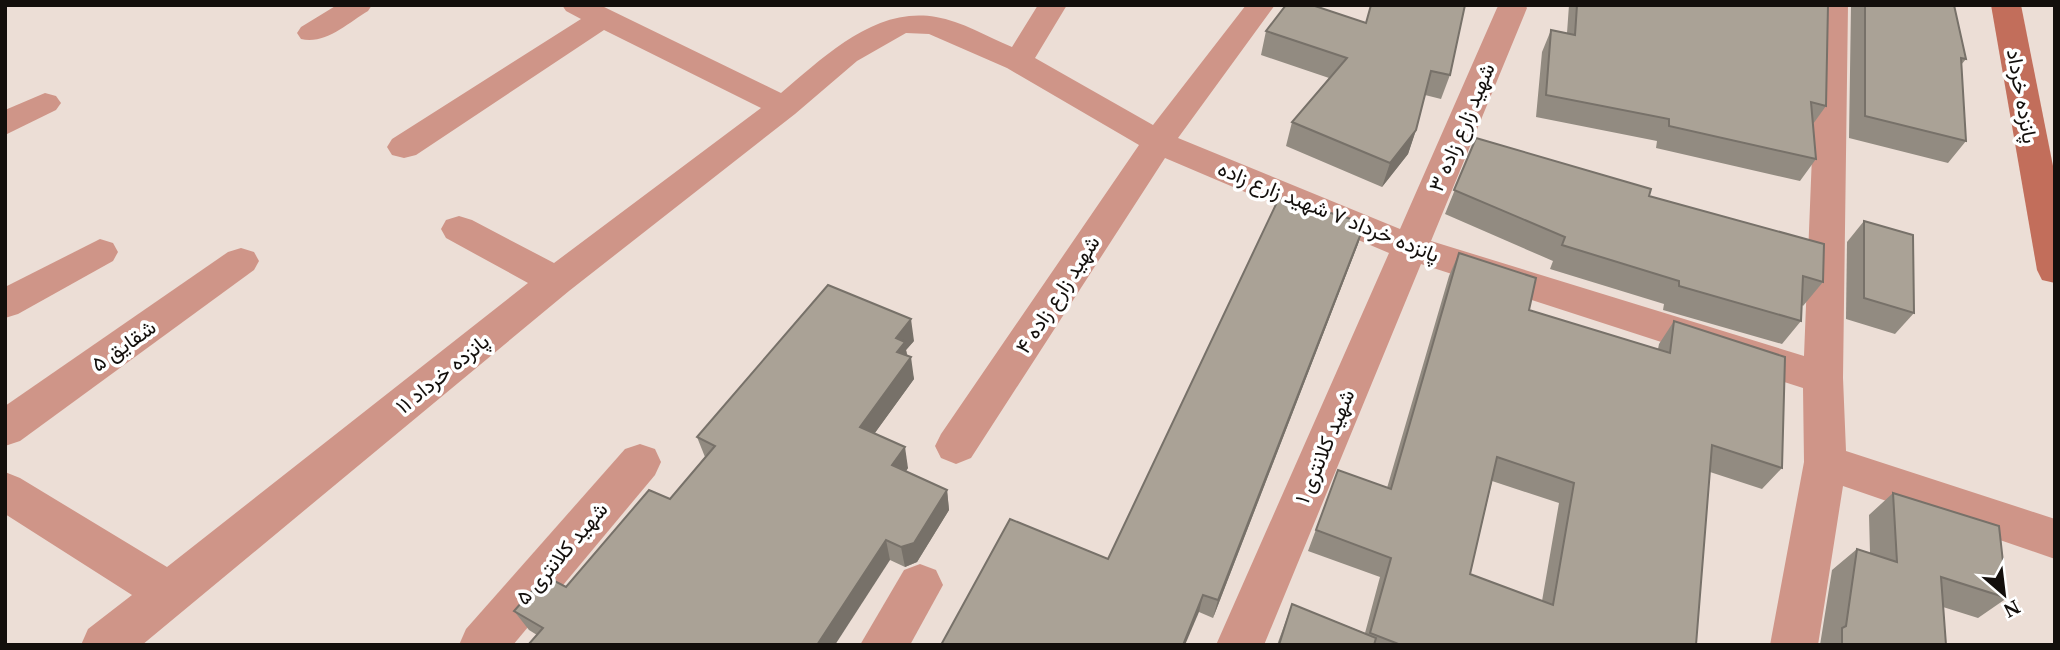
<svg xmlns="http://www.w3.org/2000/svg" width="2060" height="650" font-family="'Noto Serif',Vazirmatn,serif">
<rect width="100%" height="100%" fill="#ecded6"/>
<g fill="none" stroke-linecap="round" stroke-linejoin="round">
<!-- minor -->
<g fill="#cf9588" fill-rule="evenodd">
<path d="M 337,5 L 372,5 L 368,11 C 348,23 325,45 301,39 L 297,33 L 301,27 Z"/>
<path d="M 562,5 L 600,5 L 781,93 C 824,57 875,6 936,17 C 961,21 988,37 1012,47 L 1038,5 L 1067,5 L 1035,58 L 1153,125 L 1246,5 L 1275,5 L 1178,138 L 1400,229 L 1497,8 L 1499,5 L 1525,5 L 1527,8 L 1431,241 L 1804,356 L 1818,5 L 1848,5 L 1843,378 L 1846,451 L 2055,519 L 2055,559 L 1843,486 L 1818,645 L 1770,645 L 1804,462 L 1803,388 L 1421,264 L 1264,645 L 1216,645 L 1389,253 L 1165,158 L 971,458 L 956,464 L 941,458 L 935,446 L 941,434 L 1139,145 L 1007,68 L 929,34 L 906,33 L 857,61 L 795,114 L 569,291 L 142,645 L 81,645 L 88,629 L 132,595 L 5,514 L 5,472 L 20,478 L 167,567 L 528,283 L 446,238 L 441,229 L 446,220 L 459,216 L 472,220 L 554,263 L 761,108 L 604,30 L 416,155 L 404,158 L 392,155 L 387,147 L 392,139 L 581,19 L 566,11 Z"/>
<polygon points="45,93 56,96 61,103 56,110 5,135 5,110"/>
<polygon points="100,239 113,243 118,252 113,261 18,314 5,318 5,287"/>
<polygon points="241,248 254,252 259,261 254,270 20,441 5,446 5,406 228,252"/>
<polygon points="640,444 655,449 661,462 655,475 513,645 459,645 466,629 625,449"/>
<polygon points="920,564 936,570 943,585 910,645 860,645 904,570"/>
</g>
<!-- secondary -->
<polygon fill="#c26e5b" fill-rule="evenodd" points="1991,5 2021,5 2055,176 2055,283 2042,280 2037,270"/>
</g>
<!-- wall -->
<g fill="#928b81" fill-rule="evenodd">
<polygon points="1569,5 1828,5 1826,106 1813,124 1816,159 1800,181 1656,148 1657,141 1536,117 1542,52 1551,30 1567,33"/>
<polygon points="1851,5 1954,5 1966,59 1961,65 1966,141 1948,163 1849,138"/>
<polygon points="1266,31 1450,75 1441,99 1425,95 1416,130 1408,154 1382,187 1286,146 1292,122 1329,78 1261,55"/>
<polygon points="1476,138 1649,196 1823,282 1803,306 1802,305 1801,321 1782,344 1663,310 1664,304 1550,269 1553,261 1445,214"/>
<polygon points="1864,221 1914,313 1895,334 1846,319 1847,242"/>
<polygon points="1365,223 1358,244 1213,618 1199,612 1108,559"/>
<path d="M 1459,253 L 1529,310 L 1658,349 L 1659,344 L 1674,321 L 1782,468 L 1762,489 L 1710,472 L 1696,645 L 1277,645 L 1292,604 L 1365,633 L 1380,577 L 1308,551 L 1338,470 L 1387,488 L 1449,276 ZM 1492,481 L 1559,503 L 1542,601 L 1470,574 Z"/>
<polygon points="914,341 906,350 914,379 874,434 908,468 906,471 947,490 949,510 917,562 905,567 890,560 537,635 529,630 514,611 566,587 670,499 705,457 697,437"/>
<polygon points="1893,493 2007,598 1978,618 1943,607 1946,645 1820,645 1832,570 1857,549 1870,553 1869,515"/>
</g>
<!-- shaded-wall -->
<g fill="#777169">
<polygon points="1416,130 1408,154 1382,187 1390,163"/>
<polygon points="1365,223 1358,244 1213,618 1218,600"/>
<polygon points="911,319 914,341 906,350 908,361 911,357 914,379 864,448 860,427 896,338"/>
<polygon points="905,447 908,468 896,486 892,465"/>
<polygon points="947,490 949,510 917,562 905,567 901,547"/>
<polygon points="886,540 890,560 835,645 817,645"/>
<polygon points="1203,595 1199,612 1185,645 1183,645"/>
</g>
<!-- building -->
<g fill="#aaa296" stroke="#777169" stroke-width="2" fill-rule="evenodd">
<polygon points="1286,5 1312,5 1366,23 1371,5 1465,5 1450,75 1431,71 1416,130 1390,163 1292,122 1347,58 1266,31"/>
<polygon points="1577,5 1828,5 1826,106 1811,102 1816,159 1669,126 1669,119 1546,95 1551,30 1575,35"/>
<polygon points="1865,5 1954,5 1966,59 1961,58 1966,141 1865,116"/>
<polygon points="1476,138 1651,189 1649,196 1824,244 1823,282 1803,276 1801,321 1679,286 1679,281 1562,245 1565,237 1454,190"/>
<polygon points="1279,198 1365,223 1218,600 1203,595 1183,645 941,645 1010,519 1108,559"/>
<polygon points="1864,221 1913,235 1914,313 1864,298"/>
<path d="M 1459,253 L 1536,278 L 1529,310 L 1670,353 L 1674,321 L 1785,357 L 1782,468 L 1712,445 L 1696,645 L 1401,645 L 1370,633 L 1391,558 L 1316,530 L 1338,470 L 1391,489 ZM 1497,457 L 1574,483 L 1553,605 L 1470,574 Z"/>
<polygon points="828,285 911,319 896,338 905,342 897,352 911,357 860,427 905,447 892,465 947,490 914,543 901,547 886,540 817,645 528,645 543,628 514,611 545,576 566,587 649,490 670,499 715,446 697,437"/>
<polygon points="1893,493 1999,526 2007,598 1941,577 1946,645 1842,645 1842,628 1846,626 1857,549 1897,562"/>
<polygon points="1292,604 1376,638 1374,645 1279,645"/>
</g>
<g text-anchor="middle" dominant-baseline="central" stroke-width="7" stroke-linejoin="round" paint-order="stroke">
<!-- street labels -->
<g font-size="21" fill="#130f0c" stroke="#fff">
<text transform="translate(2023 96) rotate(80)">پانزده خرداد</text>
<text transform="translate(1461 127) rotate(-67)">شهید زارع زاده ۳</text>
<text transform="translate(1329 211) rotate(22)">پانزده خرداد ۷ شهید زارع زاده</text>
<text transform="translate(1057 294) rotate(-57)">شهید زارع زاده ۴</text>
<text transform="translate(123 345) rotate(-35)">شقایق ۵</text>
<text transform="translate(442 373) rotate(-39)">پانزده خرداد ۱۱</text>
<text transform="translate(1324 446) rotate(-67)">شهید کلانتری ۱</text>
<text transform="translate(561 553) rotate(-49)">شهید کلانتری ۵</text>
</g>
</g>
<!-- border -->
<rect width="2060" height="650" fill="none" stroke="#130f0c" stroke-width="14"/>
<!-- north arrow -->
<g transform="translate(2004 594) rotate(152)" stroke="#ffffff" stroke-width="5" paint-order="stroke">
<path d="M0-5L12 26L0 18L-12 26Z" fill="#130f0c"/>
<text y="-10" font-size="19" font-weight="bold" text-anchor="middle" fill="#130f0c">N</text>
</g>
</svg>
